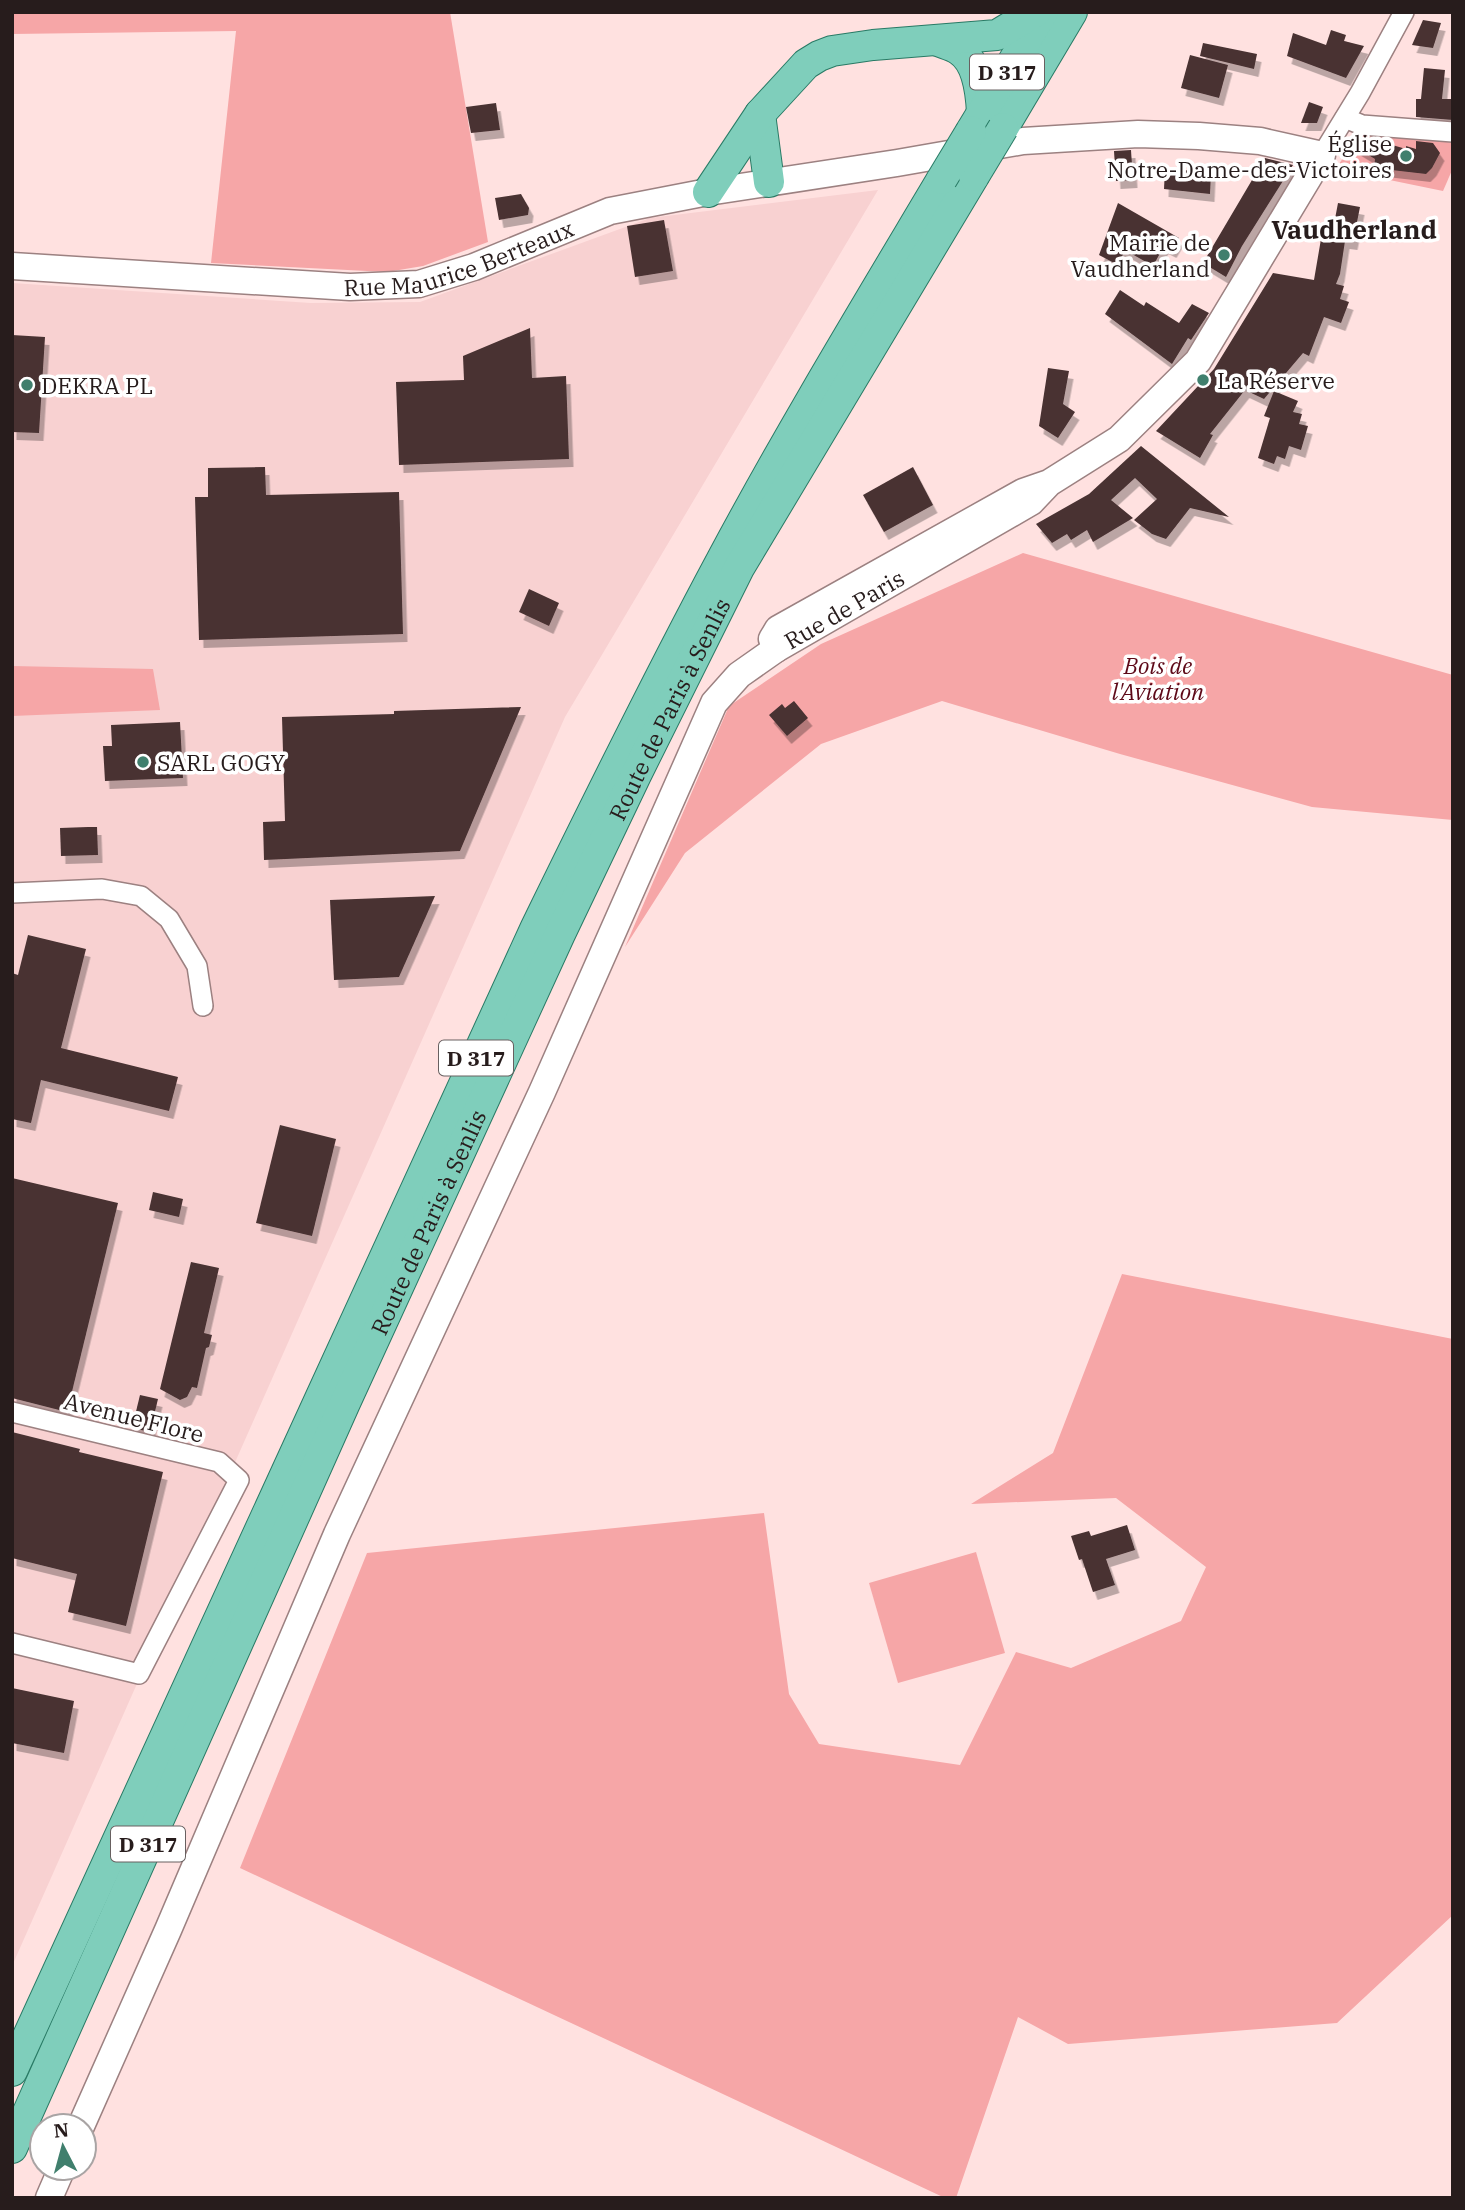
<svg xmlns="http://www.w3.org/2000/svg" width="1465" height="2210" font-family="'IBM Plex Serif',serif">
<defs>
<filter id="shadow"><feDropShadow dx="4.5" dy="8" stdDeviation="0" flood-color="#0004"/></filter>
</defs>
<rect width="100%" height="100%" fill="#ffe1e0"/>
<!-- built -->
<polygon fill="#f8d1d1" points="878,190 565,717 12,1966 12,283 311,303 420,302 650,218"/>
<!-- green -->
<g fill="#f6a6a7">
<polygon points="12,12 450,12 488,242 423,266 387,272 211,263 236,31 12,34"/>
<polygon points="1358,134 1422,137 1453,143 1453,168 1443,191 1336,169"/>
<polygon points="1023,553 1453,675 1453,820 1312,807 1120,754 942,701 821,744 685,853 625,947 729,706 821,644"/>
<polygon points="12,666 153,669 160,710 12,716"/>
<polygon points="1122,1274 1453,1339 1453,1915 1337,2023 1068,2044 1018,2017 956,2198 945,2198 240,1868 367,1553 764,1513 789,1694 819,1744 960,1765 1016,1652 1071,1668 1181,1621 1206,1567 1116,1498 971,1504 1053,1453"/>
<polygon points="976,1552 1005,1653 898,1683 869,1583"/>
</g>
<!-- building -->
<g fill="#483232" filter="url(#shadow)">
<polygon points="1423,20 1441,23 1433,48 1412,45"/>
<polygon points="1331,30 1346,35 1344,41 1364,46 1346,78 1287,56 1293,33 1326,45"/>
<polygon points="1203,43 1257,54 1254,69 1200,56"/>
<polygon points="1190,55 1228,65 1219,98 1181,88"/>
<polygon points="1424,68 1445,70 1442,99 1453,99 1453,120 1416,117 1416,99 1421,99"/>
<polygon points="1309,102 1323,107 1317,123 1301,123"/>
<polygon points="496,103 500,130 471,133 466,107"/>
<polygon points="1416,141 1433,143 1440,153 1432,168 1426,174 1374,168 1375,159 1352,145 1382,142 1406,149 1406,146 1416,149"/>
<polygon points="1131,150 1133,180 1116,181 1114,151"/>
<polygon points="1265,158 1293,165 1242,246 1226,277 1203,263"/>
<polygon points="1165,168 1211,173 1210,194 1164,189"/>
<polygon points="521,194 529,208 528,215 499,220 495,198"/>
<polygon points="1118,203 1179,238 1172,250 1164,246 1153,266 1125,250 1118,265 1099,255"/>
<polygon points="1338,203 1360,207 1353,242 1345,241 1340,274 1336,284 1344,286 1340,299 1349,302 1341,323 1324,317 1309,356 1303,353 1264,399 1245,390 1210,434 1213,435 1200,458 1156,431 1214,369 1273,273 1314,280 1321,239 1331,240"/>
<polygon points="664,220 673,271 635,277 627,226"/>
<polygon points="1120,290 1144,306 1146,302 1179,323 1192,304 1209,313 1191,340 1188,338 1172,364 1105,314"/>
<polygon points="530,328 532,378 566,376 569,459 399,465 396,382 464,380 463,356"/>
<polygon points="12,335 45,337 39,433 12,432"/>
<polygon points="1048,368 1069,371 1063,404 1075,412 1058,438 1039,426"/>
<polygon points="1274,391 1298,401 1293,412 1302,414 1299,424 1308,426 1301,450 1289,446 1285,459 1277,456 1274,464 1258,458 1270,418 1264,416"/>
<polygon points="1141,446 1229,517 1190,508 1166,539 1152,534 1134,520 1157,499 1135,478 1111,500 1133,518 1093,542 1087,530 1071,540 1067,534 1052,543 1036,524 1089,494"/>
<polygon points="265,467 266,495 399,492 403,634 199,640 195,497 208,497 208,468"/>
<polygon points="913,467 933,505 884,532 863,495"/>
<polygon points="529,589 559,603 549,626 519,612"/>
<polygon points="794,701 808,718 787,736 769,715 782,704 785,708"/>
<polygon points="521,707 460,851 264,860 263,822 285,821 282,717 394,714 394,711"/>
<polygon points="180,722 183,778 105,781 103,746 112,746 111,725"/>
<polygon points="88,827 97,827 98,855 61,856 60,828"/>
<polygon points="435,896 399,977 334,980 330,900"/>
<polygon points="28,935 86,949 61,1048 178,1077 169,1111 41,1080 31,1123 12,1119 12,973 18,975"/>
<polygon points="280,1125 336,1139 312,1236 256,1223"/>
<polygon points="12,1178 118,1203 67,1412 12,1398"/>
<polygon points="153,1192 183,1199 179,1217 149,1210"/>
<polygon points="191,1262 219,1268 204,1333 212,1335 209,1347 206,1348 197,1388 192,1387 187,1397 180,1400 160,1389"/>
<polygon points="140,1395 158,1399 150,1432 132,1428"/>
<polygon points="12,1432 80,1449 79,1452 163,1472 126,1626 68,1612 77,1574 12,1558"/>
<polygon points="1127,1525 1135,1550 1106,1559 1115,1585 1093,1592 1082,1559 1079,1560 1071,1536 1089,1531 1091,1536"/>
<polygon points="12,1688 74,1701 64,1753 12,1743"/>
</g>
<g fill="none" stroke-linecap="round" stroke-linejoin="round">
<defs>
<g id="street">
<polyline points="1345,118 1362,125 1453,132"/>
<polyline points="1322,155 1360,93 1404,12"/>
<polyline points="12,893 102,889 141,896 169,919 197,966 203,1006"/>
<polyline points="12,1412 219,1462 239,1480 139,1674 12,1643"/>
</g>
<g id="secondary">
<path id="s1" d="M 12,266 L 350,287 L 419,284 L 474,267 L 610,211 L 708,192 L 897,163 L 1023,141 L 1138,134 L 1199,136 L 1260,141 L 1322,155 L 1198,361 L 1119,439 L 1049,483 L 1031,502 L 776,649 L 772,639 L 778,629 L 1023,492 L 1049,483"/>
<polyline points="81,2126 168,1930 337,1534 542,1092 714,703 739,675 776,649"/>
<polyline points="49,2198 62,2168"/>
</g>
<g id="primary">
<path d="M 938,41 C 945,44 953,46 959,50 C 978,62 981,93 982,113"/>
<polyline points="760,114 769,182"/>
<polyline points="1003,128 1072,12"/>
<polyline points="971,131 1043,12"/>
<polyline points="708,192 760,114 806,64 819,56 832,51 873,45 997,35 1035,12"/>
<path d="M 12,2071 L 536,927 C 596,804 657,680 722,559 C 791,430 867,305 942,179"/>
<path id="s2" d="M 12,2148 L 345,1403 L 560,934 L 636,775 L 739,568 L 974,176"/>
</g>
</defs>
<!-- street casing -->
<use href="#street" stroke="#9c8181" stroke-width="22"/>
<!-- secondary casing -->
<use href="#secondary" stroke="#9c8181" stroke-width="29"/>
<!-- primary casing -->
<use href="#primary" stroke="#297a65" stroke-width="32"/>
<!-- street -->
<use href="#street" stroke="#fff" stroke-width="19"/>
<!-- secondary -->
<use href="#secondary" stroke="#fff" stroke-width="26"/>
<!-- primary -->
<use href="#primary" stroke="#7fcebb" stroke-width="30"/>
<defs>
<g id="primary-bridge">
<polyline points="974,176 1003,128"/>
<polyline points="942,179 971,131"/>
</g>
</defs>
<!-- primary-bridge casing -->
<use href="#primary-bridge" stroke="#297a65" stroke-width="32" stroke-linecap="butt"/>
<!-- primary-bridge -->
<use href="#primary-bridge" stroke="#7fcebb" stroke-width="30"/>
</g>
<!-- markers -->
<g fill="#407f6d" stroke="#fff" stroke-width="2.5">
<circle cx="1406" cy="156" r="7"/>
<circle cx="1224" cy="255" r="7"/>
<circle cx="1203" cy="380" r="7"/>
<circle cx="27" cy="385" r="7"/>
<circle cx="143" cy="762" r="7"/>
</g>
<g text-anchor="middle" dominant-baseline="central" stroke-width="7" stroke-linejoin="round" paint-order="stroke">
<!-- shield labels -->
<g fill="#fff" stroke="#686060" stroke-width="2">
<rect x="970" y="54.5" width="74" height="35" rx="5"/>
<rect x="439" y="1040.5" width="74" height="35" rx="5"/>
<rect x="111" y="1826.5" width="74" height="35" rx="5"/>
</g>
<g font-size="21" font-weight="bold" fill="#271c1c">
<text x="1007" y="72">D 317</text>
<text x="476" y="1058">D 317</text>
<text x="148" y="1844">D 317</text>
</g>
<!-- poi labels -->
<g font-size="23" fill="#271c1c" stroke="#fff" text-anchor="start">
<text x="1392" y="143" text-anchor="end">Église<tspan x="1392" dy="26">Notre-Dame-des-Victoires</tspan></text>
<text x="1210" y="242" text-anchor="end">Mairie de<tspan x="1210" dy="26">Vaudherland</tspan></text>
<text x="1217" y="380">La Réserve</text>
<text x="41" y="385">DEKRA PL</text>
<text x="157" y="762">SARL GOGY</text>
</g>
<!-- street labels -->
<g font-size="23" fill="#271c1c" stroke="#fff">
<text stroke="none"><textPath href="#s1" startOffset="452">Rue Maurice Berteaux</textPath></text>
<text transform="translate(844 609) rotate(-30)">Rue de Paris</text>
<text stroke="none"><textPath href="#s2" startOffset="1582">Route de Paris à Senlis</textPath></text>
<text stroke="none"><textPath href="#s2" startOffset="1015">Route de Paris à Senlis</textPath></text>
<text transform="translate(134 1417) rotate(14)">Avenue Flore</text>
</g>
<!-- park labels -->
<g font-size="23" font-style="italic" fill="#5d0918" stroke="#fff">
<text x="1158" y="665">Bois de<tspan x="1158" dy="26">l'Aviation</tspan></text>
</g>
<!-- quarter labels -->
<g font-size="26" font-weight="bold" fill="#271c1c" stroke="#fff">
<text x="1354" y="229">Vaudherland</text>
</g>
</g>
<!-- border -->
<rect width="1465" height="2210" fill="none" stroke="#271c1c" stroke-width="28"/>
<!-- north arrow -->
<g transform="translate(63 2147) rotate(354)"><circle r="33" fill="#ffffff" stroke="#a9a4a4" stroke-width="2"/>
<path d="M0-5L12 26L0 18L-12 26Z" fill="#407f6d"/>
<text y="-10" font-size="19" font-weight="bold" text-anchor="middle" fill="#271c1c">N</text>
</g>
</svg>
